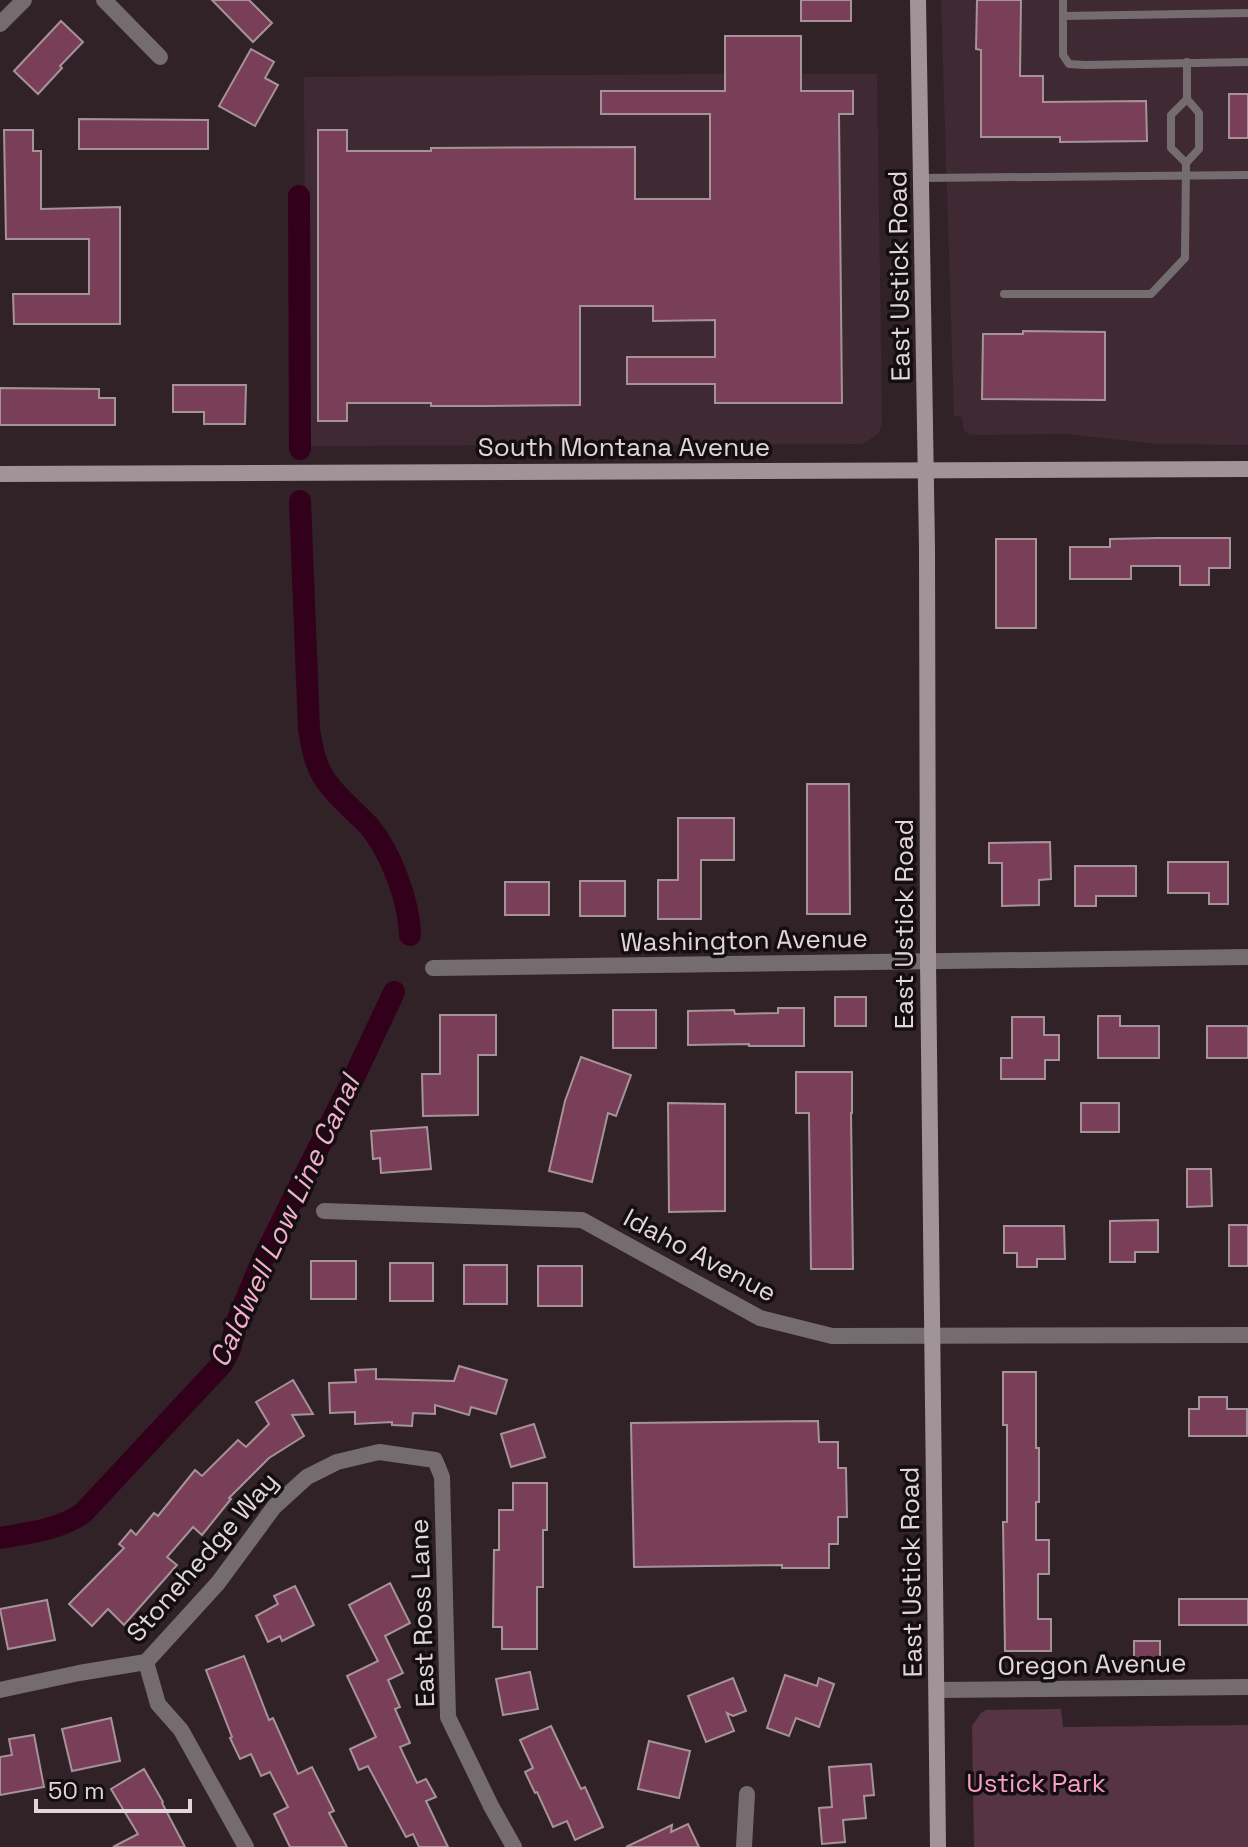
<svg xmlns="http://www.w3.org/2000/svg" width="1248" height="1847" font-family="'Space Grotesk',sans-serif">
<rect width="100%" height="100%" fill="#312228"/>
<!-- built -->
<g fill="#3f2a33">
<polygon points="941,0 1248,0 1248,445 1156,444 1068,434 971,435 964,431 962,417 954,416"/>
<polygon points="719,74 877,74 882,424 878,434 863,444 306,446 304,77"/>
</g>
<!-- green -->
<polygon fill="#573443" points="1061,1709 1063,1727 1248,1725 1248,1847 974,1847 972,1726 981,1713 986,1710"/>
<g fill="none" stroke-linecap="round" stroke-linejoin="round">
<!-- canal -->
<g stroke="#33001c" stroke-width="22">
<polyline points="299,196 300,449"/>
<path d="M 300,501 L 309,729 C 312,747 315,766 326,781 C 338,798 355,811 369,826 C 391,852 409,901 410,935"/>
<path d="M 0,1538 C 28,1533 59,1530 83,1513 L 222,1364 L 230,1349 L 237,1321 L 262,1261 L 356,1073 L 394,992"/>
</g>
</g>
<!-- building -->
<g fill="#793e58" stroke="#a6939a" stroke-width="2">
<polygon points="212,0 249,0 272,23 253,42"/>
<rect x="801" y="0" width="50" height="21"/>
<polygon points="977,0 1021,0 1020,76 1043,76 1043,102 1146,101 1147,141 1060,142 1060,137 981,137 981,50 976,49"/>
<polygon points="61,21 83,42 60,66 62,68 38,94 14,71"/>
<polygon points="725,36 801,36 801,91 853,91 853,114 839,114 842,403 715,403 715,384 627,384 627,357 715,357 715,320 653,321 653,306 580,306 580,405 486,406 431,406 431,403 347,403 347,421 318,421 318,130 347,130 347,151 431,151 431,148 635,147 635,199 710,199 710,114 601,114 601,91 725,91"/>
<polygon points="251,49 274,62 265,78 278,85 255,126 219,106"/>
<rect x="1229" y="94" width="19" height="44"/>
<polygon points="79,119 208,120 208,149 79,149"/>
<polygon points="4,130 33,130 33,151 41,151 41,209 120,207 120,324 14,324 13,294 89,294 89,239 6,239"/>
<polygon points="1023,331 1105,332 1105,400 982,399 983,334 1023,334"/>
<polygon points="173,385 246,385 245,424 204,424 204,412 173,412"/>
<polygon points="0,388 99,389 99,398 115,398 115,425 0,425"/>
<polygon points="1158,538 1230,538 1230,568 1209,568 1209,585 1180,585 1180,566 1131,566 1131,579 1070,579 1070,547 1110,547 1110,539"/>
<rect x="996" y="539" width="40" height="89"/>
<polygon points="807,784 849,784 850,914 807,914"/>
<polygon points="678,818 734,818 734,860 701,860 701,919 658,919 658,880 678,880"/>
<polygon points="1050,842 1051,879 1039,880 1039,905 1002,906 1002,863 989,863 989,843"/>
<polygon points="1168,862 1228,862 1228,904 1209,904 1209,893 1168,893"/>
<polygon points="1075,866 1136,866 1136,896 1096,896 1096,906 1075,906"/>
<rect x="580" y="881" width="45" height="35"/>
<rect x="505" y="882" width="44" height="33"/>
<rect x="835" y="997" width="31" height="29"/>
<polygon points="778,1008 804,1008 804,1046 749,1046 749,1044 688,1045 688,1011 734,1010 735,1014 778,1013"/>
<rect x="613" y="1010" width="43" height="38"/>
<polygon points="440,1015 496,1015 496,1055 478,1055 478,1115 423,1116 422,1074 440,1074"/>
<polygon points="1098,1016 1120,1016 1120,1026 1159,1026 1159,1058 1098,1058"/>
<polygon points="1012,1017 1044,1017 1044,1035 1059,1035 1059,1060 1045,1060 1045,1079 1001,1079 1001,1058 1012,1058"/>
<rect x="1207" y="1026" width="41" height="32"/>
<polygon points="581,1057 631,1075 616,1116 608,1113 592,1182 549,1171 565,1101"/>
<polygon points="796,1072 852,1072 852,1113 851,1113 853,1269 811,1269 809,1113 796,1113"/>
<polygon points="668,1103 725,1104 725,1211 669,1212"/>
<rect x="1081" y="1103" width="38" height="29"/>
<polygon points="427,1127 431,1169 381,1173 380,1158 373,1159 371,1131"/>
<polygon points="1187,1169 1211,1169 1212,1206 1187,1207"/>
<polygon points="1158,1220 1158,1252 1135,1252 1135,1262 1110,1262 1110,1221"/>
<rect x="1229" y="1225" width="19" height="41"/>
<polygon points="1004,1226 1064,1226 1065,1259 1037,1259 1037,1267 1017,1267 1017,1253 1004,1253"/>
<rect x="311" y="1261" width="45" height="38"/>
<rect x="390" y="1263" width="43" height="38"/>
<rect x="464" y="1265" width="43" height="39"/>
<rect x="538" y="1266" width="44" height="40"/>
<polygon points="459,1366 507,1380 496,1414 471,1407 469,1415 435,1405 435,1414 413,1413 412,1426 392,1425 392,1422 355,1424 355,1412 330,1413 329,1383 356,1382 355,1370 376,1369 376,1379 454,1381"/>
<polygon points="1003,1372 1036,1372 1036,1448 1039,1448 1039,1502 1036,1502 1036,1540 1049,1540 1049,1574 1038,1574 1038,1619 1051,1619 1051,1651 1005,1651 1003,1522 1007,1522 1007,1425 1003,1425"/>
<polygon points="293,1380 313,1414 292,1415 304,1436 269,1458 229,1498 231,1499 202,1535 193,1527 167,1557 177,1565 124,1625 108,1609 92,1626 69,1604 124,1548 119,1544 131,1530 136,1535 154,1513 158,1516 195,1470 202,1476 238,1440 246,1447 269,1424 256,1402"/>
<polygon points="1199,1397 1227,1397 1227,1409 1247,1409 1247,1436 1189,1436 1189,1409 1199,1409"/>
<polygon points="818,1421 819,1442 838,1442 838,1468 846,1468 847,1517 838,1517 838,1544 829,1544 829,1568 782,1568 782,1565 634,1567 631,1423"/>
<polygon points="534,1424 545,1457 511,1467 501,1434"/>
<polygon points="513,1483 547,1483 547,1530 543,1530 543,1587 537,1587 537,1649 502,1649 502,1627 493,1627 494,1550 499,1550 499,1510 513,1510"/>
<polygon points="390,1583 410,1623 385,1636 403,1673 388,1680 400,1707 395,1709 410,1743 400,1747 417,1783 426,1779 436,1797 426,1801 448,1847 419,1847 413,1834 406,1837 368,1766 359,1770 350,1749 376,1737 347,1676 378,1661 349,1605"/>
<polygon points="295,1586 314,1625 282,1641 280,1636 268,1642 256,1616 278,1604 274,1596"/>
<rect x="1179" y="1599" width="69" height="26"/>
<polygon points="47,1600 55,1640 8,1649 0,1609"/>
<rect x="1134" y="1641" width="26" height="24"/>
<polygon points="244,1656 269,1720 273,1718 298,1774 312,1767 334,1811 329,1813 347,1847 290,1847 274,1814 288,1807 270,1772 261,1776 251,1754 240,1759 230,1738 232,1737 206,1670"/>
<polygon points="530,1672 538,1709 503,1715 496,1679"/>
<polygon points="785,1675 817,1686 819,1678 834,1684 819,1727 796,1718 789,1736 767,1728"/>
<polygon points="733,1678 746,1711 733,1716 727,1713 734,1731 706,1742 688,1696"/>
<polygon points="111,1718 120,1761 72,1771 62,1729"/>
<polygon points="551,1726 581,1789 585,1787 603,1827 575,1840 567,1821 553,1827 537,1792 535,1793 525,1772 533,1768 520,1740"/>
<polygon points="34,1735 44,1787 0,1795 0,1757 12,1755 9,1739"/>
<polygon points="649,1741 690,1751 679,1798 638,1789"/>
<polygon points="871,1764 874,1795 864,1796 866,1818 843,1820 845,1842 822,1844 819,1808 832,1807 829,1767"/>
<polygon points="144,1769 163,1802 162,1803 185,1847 113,1847 138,1834 111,1789"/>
<polygon points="688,1824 699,1847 626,1847 672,1825 671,1832"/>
</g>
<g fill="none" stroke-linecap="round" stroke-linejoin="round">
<!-- lane -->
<g stroke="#756c70" stroke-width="8">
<polyline points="1063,0 1063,55 1069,64 1085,65 1248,62"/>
<polyline points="1063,16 1248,13"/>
<polyline points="1186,163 1171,148 1171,115 1187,99"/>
<polyline points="922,178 1248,175"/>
<polyline points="1004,294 1151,294 1185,258 1186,163 1199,149 1199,113 1187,99 1187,62"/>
</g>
<!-- street -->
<g stroke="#756c70" stroke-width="16">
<polyline points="104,0 160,57"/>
<polyline points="0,24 24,0"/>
<polyline points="433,968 1248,957"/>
<polyline points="324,1211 582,1220 760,1318 832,1336 1248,1335"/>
<polyline points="146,1662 158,1704 181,1730 246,1847"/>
<polyline points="0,1690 79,1673 146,1662 218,1583 274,1507 307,1477 337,1462 379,1452 435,1460 442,1477 448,1717 491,1806 514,1847"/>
<polyline points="937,1690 1248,1687"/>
<polyline points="744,1847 747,1794"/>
</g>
<!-- secondary -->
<g stroke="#a19499" stroke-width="16">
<polyline points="918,0 927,548 928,961 938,1847"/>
<polyline points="0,474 1248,469"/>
</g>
</g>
<g text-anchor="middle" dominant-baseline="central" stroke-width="7" stroke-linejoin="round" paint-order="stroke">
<!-- street labels -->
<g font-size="26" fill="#e1d6da" stroke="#140e10">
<text transform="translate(899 276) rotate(-91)">East Ustick Road</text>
<text x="624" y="447">South Montana Avenue</text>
<text transform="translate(904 924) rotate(-90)">East Ustick Road</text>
<text transform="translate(744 940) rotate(-1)">Washington Avenue</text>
<text transform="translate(700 1255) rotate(28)">Idaho Avenue</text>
<text transform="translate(202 1557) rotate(-49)">Stonehedge Way</text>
<text transform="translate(911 1572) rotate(-91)">East Ustick Road</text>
<text transform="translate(422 1613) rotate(-92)">East Ross Lane</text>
<text transform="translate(1092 1664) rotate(-1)">Oregon Avenue</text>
</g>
<!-- park labels -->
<g font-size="26" fill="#f99ec5" stroke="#140e10">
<text x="1036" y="1783">Ustick Park</text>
</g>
<!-- water labels -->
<g font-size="28" font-style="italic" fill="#f6accb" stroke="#140e10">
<text transform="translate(284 1221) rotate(-65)">Caldwell Low Line Canal</text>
</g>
</g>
<!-- scale -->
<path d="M36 1799v12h154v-12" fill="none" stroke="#e1d6da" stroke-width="4"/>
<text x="48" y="1799" font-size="24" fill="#e1d6da" stroke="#140e10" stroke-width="6" paint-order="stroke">50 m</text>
</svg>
